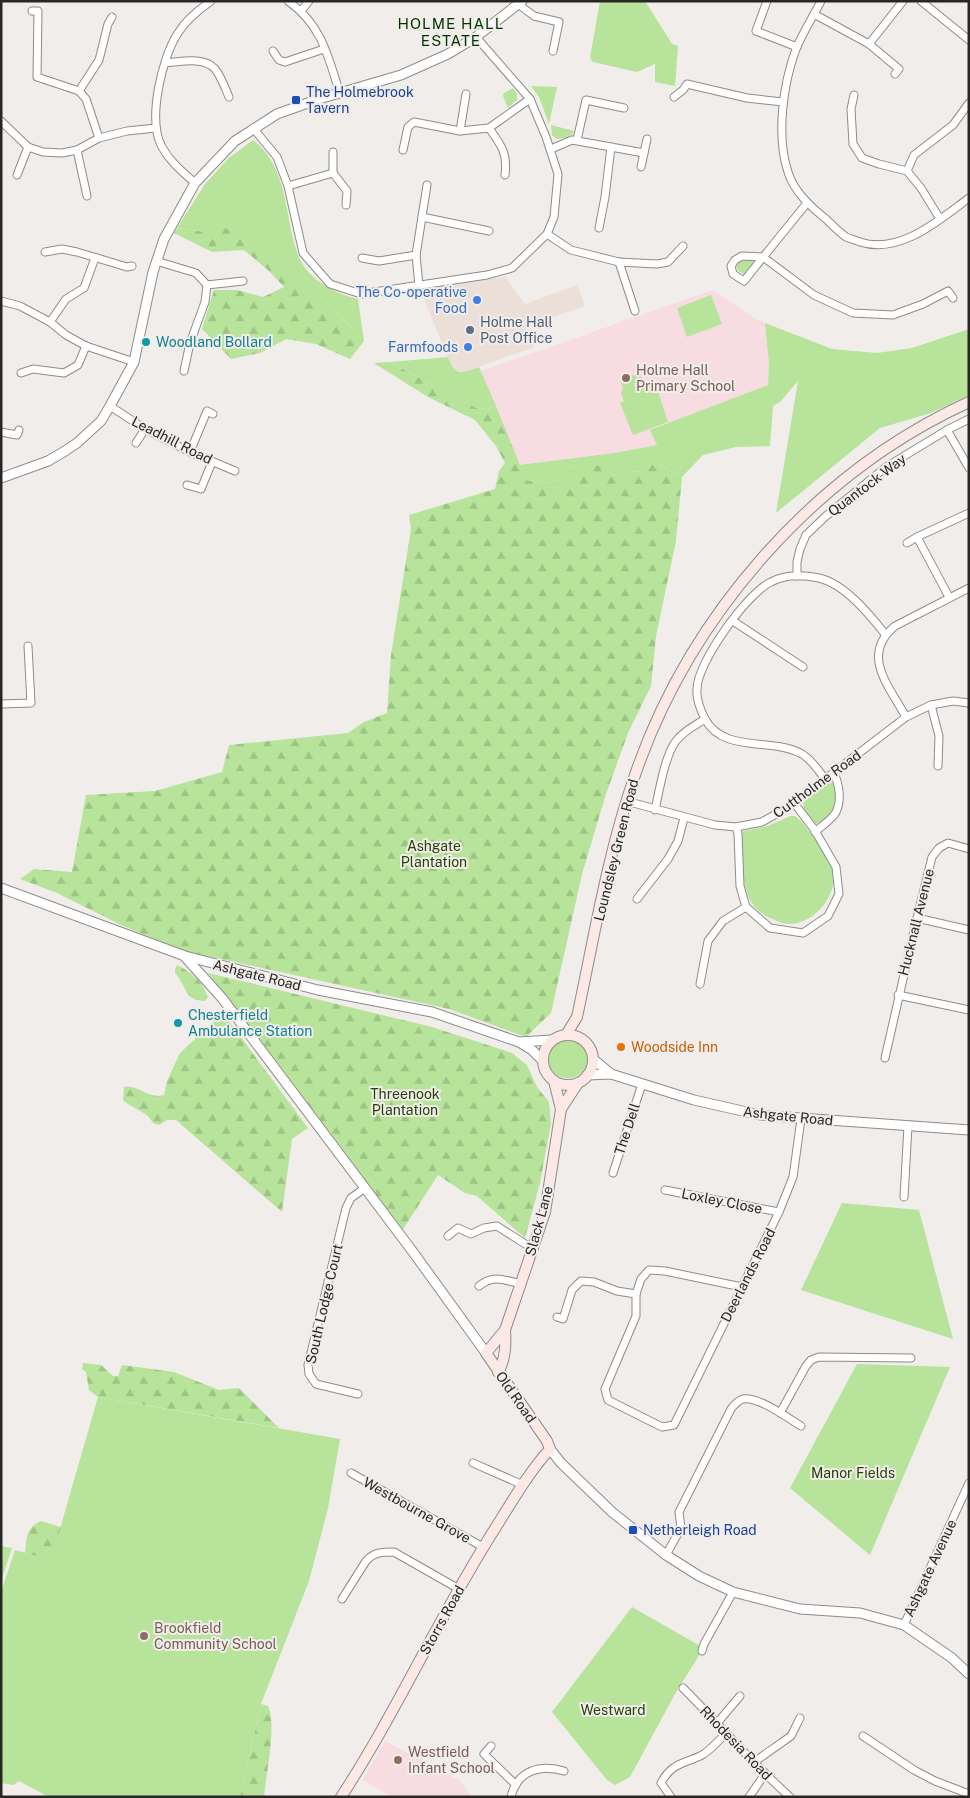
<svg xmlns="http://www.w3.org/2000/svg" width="970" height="1798" font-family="'Public Sans',sans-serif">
<defs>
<pattern id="forest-firs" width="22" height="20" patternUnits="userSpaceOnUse" patternTransform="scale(1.25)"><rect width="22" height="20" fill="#b7e49a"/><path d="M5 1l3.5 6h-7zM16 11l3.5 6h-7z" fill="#9dc485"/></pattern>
</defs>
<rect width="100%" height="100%" fill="#f1edea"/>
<!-- built -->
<polygon fill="#ebdfd8" points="505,277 525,304 577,285 585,306 536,323 525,322 534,347 464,372 457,371 452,368 420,289"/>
<!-- education -->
<g fill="#f7dce2">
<polygon points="713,290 757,320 765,323 769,363 768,385 651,430 658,445 614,453 519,465 481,371"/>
<polygon points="385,1741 461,1781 471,1797 392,1797 363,1780"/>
</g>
<!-- green -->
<g fill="#b7e49a">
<polygon points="600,1 645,1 672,44 678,46 675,86 655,82 655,64 637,72 593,62 590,58"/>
<polygon points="531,86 557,87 549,124 539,97"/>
<polygon points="513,88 517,94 517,100 508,108 503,96 504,93"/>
<polygon points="551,125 574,131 573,134 565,138 557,139 552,135"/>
<path d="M 253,140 C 288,167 284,213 297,252 C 305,278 333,293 358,299 L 364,341 L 329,304 L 299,281 L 276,257 L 205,232 L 177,228 L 205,184 L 229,158 Z"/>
<path d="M 752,260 L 754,262 C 753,267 748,271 744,274 L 738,271 L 736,266 L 740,261 Z"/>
<polygon points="711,295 722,324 687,337 677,308"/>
<polygon points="765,323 832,349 877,353 912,348 969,329 969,395 931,413 880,428 776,513 798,381 780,402 773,406 770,446 736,447 703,455 682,477 656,463 638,472 622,471 615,475 607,472 559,484 526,480 519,465 614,453 657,445 650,430 768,385 769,363"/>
<path d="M 448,357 C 455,377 462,373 479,367 L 496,406 L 488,409 L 476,408 L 390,362 Z"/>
<polygon points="640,373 644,386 649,385 651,390 657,388 668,422 633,435 620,403 624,401 621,393 623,389 620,380"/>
<path d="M 833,781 L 836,786 C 836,803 833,817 816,824 L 812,823 L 803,811 L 804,800 L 824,785 Z"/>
<path d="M 790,816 L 795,816 L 801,821 C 810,833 828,851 832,865 C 841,892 816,924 788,924 C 783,924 777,921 773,919 C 765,916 756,910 752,903 C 741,888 740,849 743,831 L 768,826 Z"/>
<circle cx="568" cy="1058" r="20"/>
<polygon points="842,1203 919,1210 953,1339 801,1290"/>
<polygon points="857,1364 950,1367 870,1555 790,1488"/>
<polygon points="98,1397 340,1439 328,1508 309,1581 261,1704 240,1797 49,1797 19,1781 13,1785 1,1783 1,1592 15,1550 51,1560"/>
<polygon points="1,1546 12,1548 1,1581"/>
<polygon points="632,1607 702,1647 700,1654 675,1694 630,1777 615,1785 607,1780 552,1712"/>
</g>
<!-- forest -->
<g fill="url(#forest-firs)">
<polygon points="218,225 243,235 276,257 299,281 329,304 364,341 350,359 316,344 286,339 260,353 231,359 202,329 214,290 237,290 263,297 284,287 269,271 244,250 212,252 174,233 177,228 205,232"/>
<polygon points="390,362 476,408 488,409 496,406 526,480 559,484 568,472 602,464 607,472 615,475 622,471 638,472 656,463 682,477 676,541 656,636 651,686 628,733 606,794 582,874 551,1013 526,1037 449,1009 184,951 123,926 57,893 20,879 34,869 72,872 86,795 155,791 222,772 229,745 348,733 364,722 387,713 391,655 411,529 409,515 495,489 499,471 505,463 496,446 475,420 428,397 374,363"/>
<path d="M 177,965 C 194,974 201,980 208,997 L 205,1001 L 196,1000 L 189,996 L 179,978 L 175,973 L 175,969 Z"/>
<polygon points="208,973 432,1027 512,1053 527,1065 537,1087 549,1102 551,1123 540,1183 525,1238 477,1196 465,1193 438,1175 402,1231"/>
<path d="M 223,1013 L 308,1128 L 292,1139 L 282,1212 L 176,1120 L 167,1120 L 159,1125 L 153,1123 C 146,1110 134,1110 123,1100 L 124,1087 C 138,1084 149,1100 164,1095 L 167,1081 L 180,1053 Z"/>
<polygon points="83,1363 101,1365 113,1376 118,1376 122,1365 174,1372 219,1390 239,1388 279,1428 98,1397 89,1390 86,1372 82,1369"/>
<path d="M 41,1521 L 61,1527 L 51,1560 L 25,1553 C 27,1538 25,1528 41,1521 Z"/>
<path d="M 261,1704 L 268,1706 C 277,1724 266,1775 264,1797 L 240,1797 Z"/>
</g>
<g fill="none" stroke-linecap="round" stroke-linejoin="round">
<defs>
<g id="minor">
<path d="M 288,1 C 322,25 328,56 340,94"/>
<polyline points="767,1 756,31 797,47"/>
<path d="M 821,1 C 813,17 803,32 796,49 C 783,84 776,136 788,172 C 794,192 811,207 826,219 C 832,225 839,232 846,237 C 850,239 856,240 860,242 C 900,255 939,220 969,198"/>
<polyline points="921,1 969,40"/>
<polyline points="518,4 534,16 559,22 553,51"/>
<polyline points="32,11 38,11 37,77 79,91 86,99 99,138"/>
<polyline points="301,11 309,1"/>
<polyline points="814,14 869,44 899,69 895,74"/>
<polyline points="869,44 903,1"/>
<polyline points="273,51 279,60 285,62 324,49"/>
<path d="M 165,63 C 180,62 204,56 215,69 C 221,76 225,88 229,97"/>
<polyline points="79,91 99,60 108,24 112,17"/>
<polyline points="854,95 851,109 853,144 862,158 879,164 907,171 921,188 940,219"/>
<polyline points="674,97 683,90 687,84 747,98 783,102"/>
<polyline points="1,121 28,147 43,152 62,153 77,150 99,138 127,131 156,128"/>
<polyline points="253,128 277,157 288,186 303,253 330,284 361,294 487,275 512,268 547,234 554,217 558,174 546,137 530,99 476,37"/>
<path d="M 489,128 C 501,145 508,153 505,175"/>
<polyline points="460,131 466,94"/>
<polyline points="577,140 586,100 624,108"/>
<polyline points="551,149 572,140 644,153 647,139"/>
<polyline points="77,150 87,196"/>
<polyline points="403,150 408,127 414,122 460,131 489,128 530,99"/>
<polyline points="641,167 644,153"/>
<polyline points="907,171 914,155 953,125 969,103"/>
<polyline points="333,173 333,152"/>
<polyline points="17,175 28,147"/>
<path d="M 195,183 C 183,172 170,162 162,147 C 147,120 162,57 178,33 C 186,20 198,10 211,1"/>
<polyline points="288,186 333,173 347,191 346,205"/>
<polyline points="807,203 768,251 744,281 733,274 731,266 735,260 742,256 763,257 814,295 853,313 893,315 923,304 948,291 953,298"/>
<polyline points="422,217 489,231"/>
<polyline points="599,228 605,197 611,147"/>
<polyline points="547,234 571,250 619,262 657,264 668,262 683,246"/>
<polyline points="45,252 62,249 77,252 127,267 132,266"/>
<polyline points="362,258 379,261 416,255"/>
<polyline points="156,261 196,273 207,285 205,302 190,343 184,371"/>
<polyline points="619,262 635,311"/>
<polyline points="207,285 243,281"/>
<polyline points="419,286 416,255 427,185"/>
<polyline points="1,301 20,306 50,322 66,335 86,346 134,362"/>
<polyline points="50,322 66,299 84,288 95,258"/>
<polyline points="21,373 33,369 64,373 78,365 86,346"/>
<polyline points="110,406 145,429 190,452 235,471"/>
<polyline points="947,430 969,468"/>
<polyline points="1,432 17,435 19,430"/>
<polyline points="136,443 145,429"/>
<polyline points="190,452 207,411 213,414"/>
<polyline points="187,485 201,489 212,462"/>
<polyline points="907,543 917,537"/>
<polyline points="797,576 797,562 800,549 806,535 826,516 886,467 947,430 969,419"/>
<polyline points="949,597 917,537 969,513"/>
<polyline points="733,621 803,667"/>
<polyline points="1,704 31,703 28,646"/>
<polyline points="931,705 939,736 938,766"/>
<path d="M 906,717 C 889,686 860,655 895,626 L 969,588"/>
<path d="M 825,779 C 818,770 812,760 802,754 C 772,737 724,754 705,719 C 701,711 696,698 697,689 C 697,663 747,593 771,582 C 785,574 804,575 819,578 C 845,584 870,615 885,634"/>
<polyline points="626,801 715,825 736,827 762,822 790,806 906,717 931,705 953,701 969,703"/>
<path d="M 655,810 C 659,792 665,755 676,741 C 683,731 696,725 705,719"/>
<polyline points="736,827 738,834 740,886 746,907 770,928 803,933 828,916 839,894 836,867 814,829 794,803"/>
<path d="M 815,832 C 821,826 832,820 836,812 C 842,800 839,784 834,773"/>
<polyline points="637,899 668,859 678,841 684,818"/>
<polyline points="917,918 969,930"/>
<polyline points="700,984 708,941 723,921 746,907"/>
<polyline points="898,995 969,1010"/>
<polyline points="885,1058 917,918 932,857 939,848 948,843 969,849"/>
<polyline points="613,1173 642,1084"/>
<polyline points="665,1190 779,1212"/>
<polyline points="904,1197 908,1126"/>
<polyline points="448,1236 458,1228 471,1234 484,1228 497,1226 533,1249"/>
<path d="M 479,1286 C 494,1274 503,1280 521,1284"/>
<polyline points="742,1287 665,1271 649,1270 641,1279 636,1294 636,1316 605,1389 608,1400 662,1427 674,1425 779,1212 793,1177 801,1119"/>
<polyline points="557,1317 563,1319 572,1290 581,1281 594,1282 617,1291 636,1294"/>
<polyline points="358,1394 316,1384 309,1374 308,1365 346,1208 351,1198 365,1188"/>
<polyline points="780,1413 806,1366 811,1360 819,1357 911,1358"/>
<polyline points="473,1463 523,1485"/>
<polyline points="351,1473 483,1547"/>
<path d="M 666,1555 L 681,1528 L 679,1512 L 731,1409 C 734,1405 737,1401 743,1399 C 758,1396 788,1418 801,1426"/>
<path d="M 342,1599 L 366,1561 C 374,1552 382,1552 394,1552 L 459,1589"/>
<polyline points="904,1625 969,1483"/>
<polyline points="702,1651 704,1644 733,1592"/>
<path d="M 683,1688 C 719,1724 752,1763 790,1797"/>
<polyline points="718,1722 740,1696"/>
<polyline points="863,1736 914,1770 935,1781 969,1794"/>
<polyline points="491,1746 484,1754 516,1785"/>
<polyline points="754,1762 791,1736 800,1718"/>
<path d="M 511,1797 C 517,1770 541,1764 564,1771"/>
<path d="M 671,1797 L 661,1783 C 672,1762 685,1764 702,1755 C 711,1750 719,1740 726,1733"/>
<polyline points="749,1797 765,1774"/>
</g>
<g id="tertiary">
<polyline points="1,478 48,461 65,451 77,443 101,421 110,406 134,362 153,272 164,239 195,183 235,141 277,114 319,99 401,75 448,54 476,37 522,1"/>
<polyline points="1,888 185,956 318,990 432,1012 519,1042 532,1050 542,1060"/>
<polyline points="185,957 222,998 413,1252 486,1353"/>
<polyline points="519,1042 552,1040"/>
<polyline points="593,1059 611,1074"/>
<polyline points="587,1075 611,1074 694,1100 760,1115 969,1130"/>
<polyline points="550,1449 561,1463 612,1512 666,1555 699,1576 733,1592 800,1609 860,1613 904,1625 952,1658 969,1674"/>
</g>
<g id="secondary">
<path d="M 566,1035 L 577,1017 C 594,938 607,856 634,778 C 688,617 814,473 969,402"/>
<circle cx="568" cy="1060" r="25"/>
<polyline points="561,1109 578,1083"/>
<path d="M 498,1372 C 505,1361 506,1343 505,1330 L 545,1212 L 561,1109 L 554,1081"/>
<path d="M 341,1797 C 398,1710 440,1614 496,1527 C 513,1500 529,1472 550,1449 L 547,1441 L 486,1353 L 505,1330"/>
</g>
</defs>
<!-- minor casing -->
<use href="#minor" stroke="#8f8b89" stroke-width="9"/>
<!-- tertiary casing -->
<use href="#tertiary" stroke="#8f8b89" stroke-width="11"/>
<!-- secondary casing -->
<use href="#secondary" stroke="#8f8b89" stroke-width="12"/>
<!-- minor -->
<use href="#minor" stroke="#fff" stroke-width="7"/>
<!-- tertiary -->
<use href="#tertiary" stroke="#fff" stroke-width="9"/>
<!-- secondary -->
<use href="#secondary" stroke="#fce8e5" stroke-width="10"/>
</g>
<!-- markers -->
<g fill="#1a4fb4" stroke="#f1edea" stroke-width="2">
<rect x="291" y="95" width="10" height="10" rx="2.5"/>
<rect x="628" y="1525" width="10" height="10" rx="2.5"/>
</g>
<g fill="#3f7fe0" stroke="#f1edea" stroke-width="2">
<circle cx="477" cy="300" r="5"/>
<circle cx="468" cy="347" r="5"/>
</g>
<circle fill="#5c6f8a" stroke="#f1edea" stroke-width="2" cx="470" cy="330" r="5"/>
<g fill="#0f9aa8" stroke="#f1edea" stroke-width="2">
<circle cx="146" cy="342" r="5"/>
<circle cx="178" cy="1023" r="5"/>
</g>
<g fill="#8d6e63" stroke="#f1edea" stroke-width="2">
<circle cx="626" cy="378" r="5"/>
<circle cx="144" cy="1636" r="5"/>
<circle cx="398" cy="1760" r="5"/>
</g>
<circle fill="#e8710a" stroke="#f1edea" stroke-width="2" cx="621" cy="1047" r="5"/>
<g text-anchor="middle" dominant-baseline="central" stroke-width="4" stroke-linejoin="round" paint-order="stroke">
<!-- transit labels -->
<g font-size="14" fill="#164399" stroke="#f1edea" text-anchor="start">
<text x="306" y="92">The Holmebrook<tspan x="306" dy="16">Tavern</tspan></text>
<text x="643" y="1530">Netherleigh Road</text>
</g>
<!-- shop labels -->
<g font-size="14" fill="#366cbe" stroke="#f1edea" text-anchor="end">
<text x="467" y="292">The Co-operative<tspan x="467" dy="16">Food</tspan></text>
<text x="458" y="347">Farmfoods</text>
</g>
<!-- service labels -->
<g font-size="14" fill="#4e5e75" stroke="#f1edea" text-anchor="start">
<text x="480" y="322">Holme Hall<tspan x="480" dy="16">Post Office</tspan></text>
</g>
<!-- culture labels -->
<g font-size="14" fill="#0d838f" stroke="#f1edea" text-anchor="start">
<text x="156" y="342">Woodland Bollard</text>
<text x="188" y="1015">Chesterfield<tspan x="188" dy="16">Ambulance Station</tspan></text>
</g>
<!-- education labels -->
<g font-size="14" fill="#785e54" stroke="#f1edea" text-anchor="start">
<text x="636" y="370">Holme Hall<tspan x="636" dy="16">Primary School</tspan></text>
<text x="154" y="1628">Brookfield<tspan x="154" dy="16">Community School</tspan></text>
<text x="408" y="1752">Westfield<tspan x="408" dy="16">Infant School</tspan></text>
</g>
<!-- street labels -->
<g font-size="14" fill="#282726" stroke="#f1edea">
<text transform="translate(172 440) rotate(27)">Leadhill Road</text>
<text transform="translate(867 485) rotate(-37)">Quantock Way</text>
<text transform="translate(817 784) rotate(-36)">Cuttholme Road</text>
<text transform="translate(616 850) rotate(-76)">Loundsley Green Road</text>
<text transform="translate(916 922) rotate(-76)">Hucknall Avenue</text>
<text transform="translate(257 975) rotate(14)">Ashgate Road</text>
<text transform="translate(788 1116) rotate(6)">Ashgate Road</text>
<text transform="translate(627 1129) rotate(-72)">The Dell</text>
<text transform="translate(722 1201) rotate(11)">Loxley Close</text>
<text transform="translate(539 1221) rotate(-75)">Slack Lane</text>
<text transform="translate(748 1275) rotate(-63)">Deerlands Road</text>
<text transform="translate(324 1304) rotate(-77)">South Lodge Court</text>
<text transform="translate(516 1397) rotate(55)">Old Road</text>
<text transform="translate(417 1510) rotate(29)">Westbourne Grove</text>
<text transform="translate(930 1568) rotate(-65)">Ashgate Avenue</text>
<text transform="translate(442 1620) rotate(-61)">Storrs Road</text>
<text transform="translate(736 1743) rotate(46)">Rhodesia Road</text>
</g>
<!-- park labels -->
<g font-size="14" fill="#234304" stroke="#f1edea">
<text x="434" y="846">Ashgate<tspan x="434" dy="16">Plantation</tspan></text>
<text x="405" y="1094">Threenook<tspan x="405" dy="16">Plantation</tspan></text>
<text x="853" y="1473">Manor Fields</text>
<text x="613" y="1710">Westward</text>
</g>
<!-- food labels -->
<g font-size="14" fill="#c56008" stroke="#f1edea" text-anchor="start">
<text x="631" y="1047">Woodside Inn</text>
</g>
<!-- neighbourhood labels -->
<g font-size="15" letter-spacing="1" fill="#003701" stroke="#f1edea">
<text x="451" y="23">HOLME HALL<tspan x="451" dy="17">ESTATE</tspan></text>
</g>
</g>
<!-- border -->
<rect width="970" height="1798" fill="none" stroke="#282726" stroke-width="5"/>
</svg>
